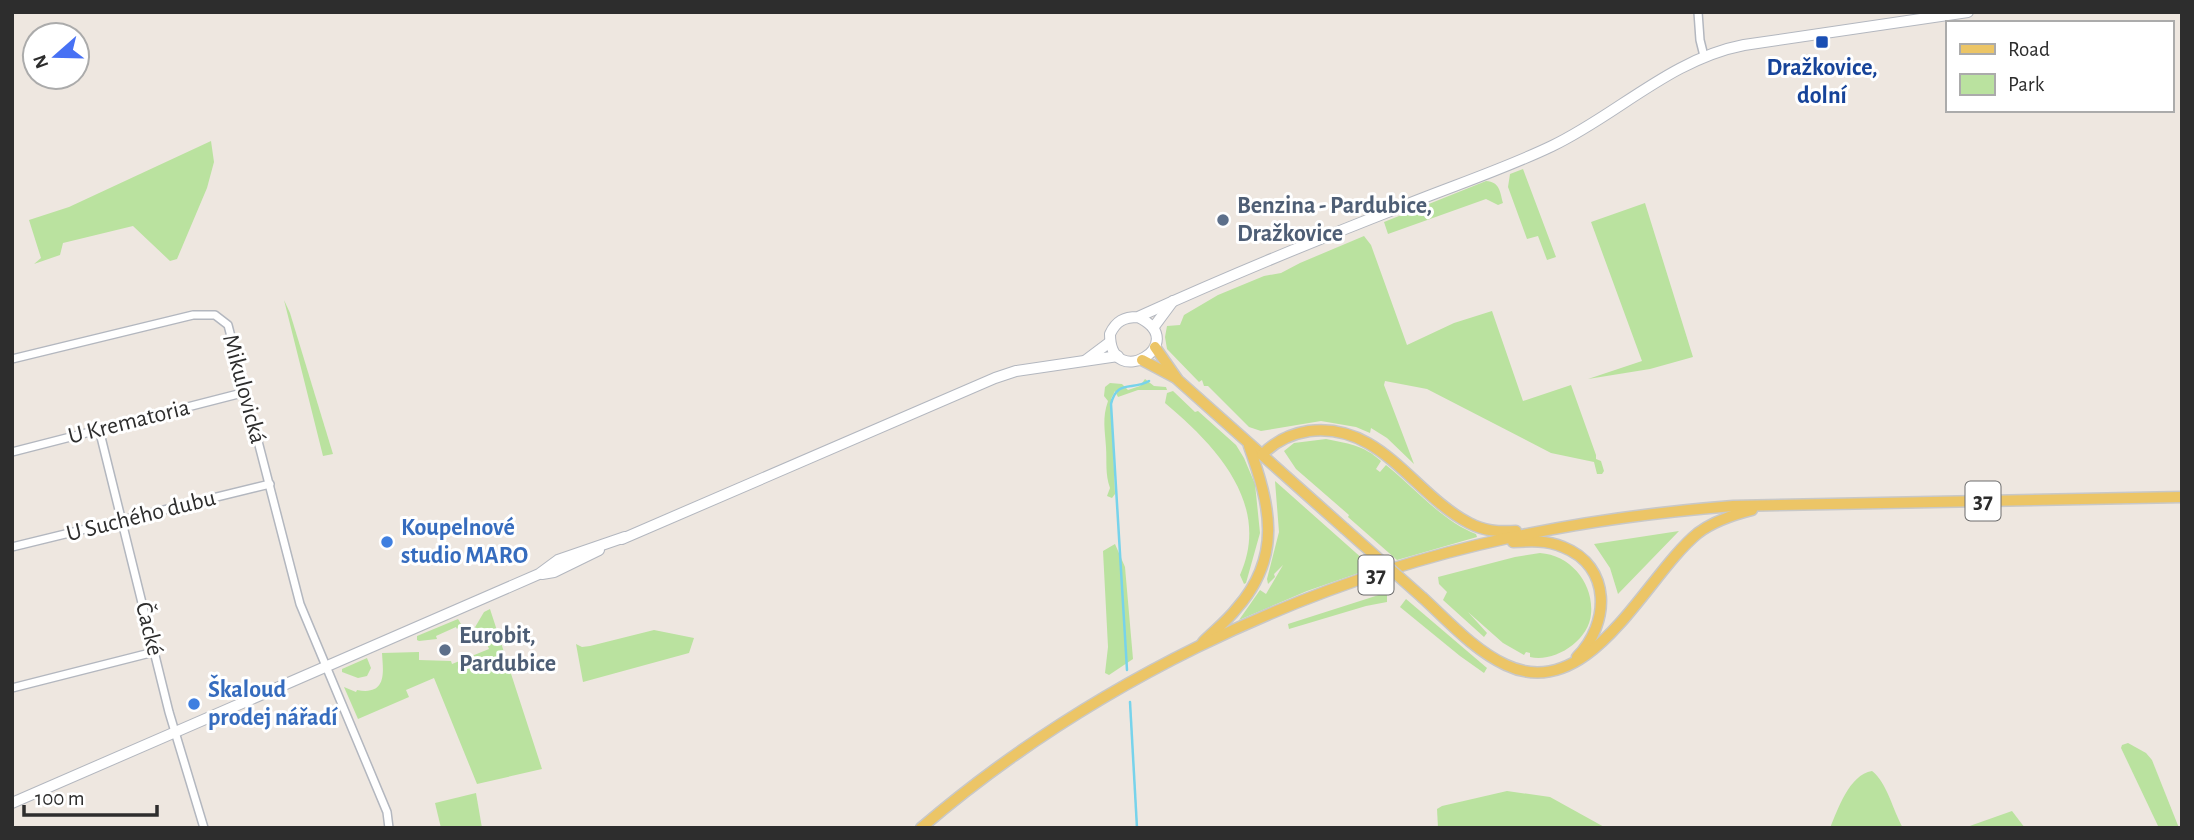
<svg xmlns="http://www.w3.org/2000/svg" width="2194" height="840" font-family="'Alegreya Sans',sans-serif">
<rect width="100%" height="100%" fill="#eee7e0"/>
<!-- green -->
<g fill="#bae29f">
<polygon points="211,141 214,162 207,188 177,259 170,261 133,226 63,243 60,255 34,264 41,258 29,220 69,207"/>
<polygon points="1523,169 1556,257 1547,260 1538,236 1527,239 1508,187 1510,174"/>
<path d="M 1486,181 C 1500,182 1500,192 1503,203 L 1498,205 L 1486,199 L 1388,234 L 1384,222 Z"/>
<polygon points="1645,203 1693,357 1650,369 1588,379 1642,361 1591,222"/>
<polygon points="1364,236 1371,245 1407,345 1454,323 1492,311 1523,401 1571,385 1596,455 1596,459 1601,461 1604,471 1602,474 1597,474 1594,462 1551,453 1427,389 1385,381 1384,385 1414,464 1387,438 1371,428 1370,433 1356,427 1321,421 1261,431 1249,427 1208,386 1204,386 1202,380 1199,382 1167,349 1165,337 1167,326 1180,325 1184,315 1218,295 1264,276 1281,273 1300,263"/>
<polygon points="284,300 290,313 333,454 323,456"/>
<path d="M 1145,379 L 1154,386 L 1166,387 L 1167,390 L 1138,390 L 1118,397 L 1115,391 L 1111,399 L 1115,494 L 1112,498 L 1107,496 L 1110,488 C 1105,474 1107,462 1106,447 C 1105,430 1102,418 1108,401 L 1104,396 L 1105,387 L 1110,383 L 1122,384 L 1128,390 L 1140,386 Z"/>
<path d="M 1173,391 L 1195,412 L 1198,411 L 1236,445 L 1244,458 L 1255,484 L 1260,533 L 1246,583 L 1244,584 L 1240,575 C 1272,504 1215,445 1165,403 L 1167,393 Z"/>
<path d="M 1326,439 C 1346,443 1364,445 1381,461 L 1376,469 L 1380,472 L 1386,465 C 1415,488 1442,521 1476,534 L 1477,537 L 1397,560 L 1348,517 L 1349,515 L 1296,469 L 1284,451 L 1294,443 Z"/>
<polygon points="1275,481 1373,568 1307,591 1239,620 1260,590 1266,594 1283,565 1274,574 1275,577 1268,584 1267,579 1279,532"/>
<polygon points="1679,531 1618,594 1610,568 1594,544"/>
<polygon points="1115,544 1125,567 1133,659 1109,675 1105,673 1108,647 1103,551"/>
<path d="M 1540,553 C 1571,555 1594,584 1591,614 C 1589,641 1554,663 1530,657 L 1530,653 L 1526,652 L 1524,655 L 1503,643 L 1468,612 L 1487,633 L 1484,637 L 1443,600 L 1447,592 L 1439,584 L 1438,577 L 1515,557 Z"/>
<polygon points="1385,593 1387,594 1387,602 1366,606 1289,629 1288,624"/>
<polygon points="1406,599 1487,668 1484,673 1460,656 1400,607"/>
<path d="M 490,609 L 542,769 L 477,784 L 434,678 L 406,690 L 409,697 L 358,719 L 344,687 L 356,692 L 357,690 C 388,696 383,671 382,653 L 419,652 L 419,660 L 451,661 L 452,664 L 489,649 L 483,634 L 473,638 L 471,634 L 484,612 Z"/>
<polygon points="458,619 461,624 457,629 456,627 436,636 437,639 419,641 417,640 417,636"/>
<polygon points="654,630 694,638 689,653 583,682 576,644 582,647 590,646"/>
<polygon points="367,658 371,668 367,676 358,678 342,672 342,669"/>
<polygon points="2128,743 2146,753 2152,760 2179,828 2159,828 2121,748 2122,745"/>
<path d="M 1872,771 C 1887,782 1893,811 1903,828 L 1830,828 C 1838,809 1849,775 1872,771 Z"/>
<polygon points="1507,791 1550,797 1606,828 1438,828 1437,809 1442,806"/>
<polygon points="476,793 482,828 441,828 435,803"/>
<polygon points="2012,811 2025,828 1964,828"/>
</g>
<g fill="none" stroke-linecap="round" stroke-linejoin="round">
<!-- stream -->
<g stroke="#77d3eb" stroke-width="2.5">
<path d="M 1127,670 L 1111,404 C 1117,379 1132,391 1149,381"/>
<polyline points="1130,702 1137,828"/>
</g>
<defs>
<g id="street">
<polyline points="1698,12 1700,40 1704,56"/>
<polyline points="12,359 193,315 215,315 228,325 300,604 387,812 389,828"/>
<polyline points="99,429 169,712 204,828"/>
<polyline points="12,452 246,392"/>
<polyline points="12,547 270,484"/>
<polyline points="12,688 154,652"/>
</g>
<g id="secondary">
<path d="M 1138,317 C 1193,343 1110,393 1110,334 C 1116,321 1124,317 1138,317 C 1224,278 1311,242 1398,208 C 1449,187 1502,170 1552,146 C 1617,115 1671,59 1744,45 L 1968,12"/>
<polyline points="1153,328 1173,301"/>
<polyline points="1086,360 1110,342"/>
<polyline points="622,539 995,378 1016,371 1118,356"/>
<polyline points="542,574 554,572 599,550"/>
<polyline points="12,803 539,574 558,560 625,537"/>
</g>
<g id="primary">
<polyline points="1155,347 1178,380 1344,528"/>
<polyline points="1142,360 1176,378"/>
<path d="M 1262,455 C 1275,441 1290,434 1309,431 C 1381,422 1413,494 1469,523 C 1484,531 1498,532 1516,531"/>
<path d="M 1513,542 C 1530,541 1547,540 1563,547 C 1612,566 1610,624 1577,657"/>
<path d="M 1423,598 C 1448,621 1474,650 1506,665 C 1590,705 1645,576 1698,533 C 1714,521 1732,515 1752,510"/>
<path d="M 1203,642 C 1214,631 1227,621 1237,608 C 1283,556 1270,505 1249,446"/>
<path d="M 921,828 C 1087,686 1296,584 1508,538 C 1582,522 1657,512 1733,506 L 2182,497"/>
</g>
</defs>
<!-- street casing -->
<use href="#street" stroke="#b3b7bf" stroke-width="10"/>
<!-- secondary casing -->
<use href="#secondary" stroke="#b3b7bf" stroke-width="12"/>
<!-- primary casing -->
<use href="#primary" stroke="#c8c8c8" stroke-width="13"/>
<!-- street -->
<use href="#street" stroke="#fff" stroke-width="7"/>
<!-- secondary -->
<use href="#secondary" stroke="#fff" stroke-width="10"/>
<!-- primary -->
<use href="#primary" stroke="#ecc566" stroke-width="10"/>
<defs>
<polyline id="primary-bridge" points="1344,528 1423,598"/>
</defs>
<!-- primary-bridge casing -->
<use href="#primary-bridge" stroke="#c8c8c8" stroke-width="13" stroke-linecap="butt"/>
<!-- primary-bridge -->
<use href="#primary-bridge" stroke="#ecc566" stroke-width="10"/>
</g>
<!-- markers -->
<rect fill="#1a4fb4" stroke="#fff" stroke-width="2.5" x="1815" y="35" width="14" height="14" rx="3.5"/>
<g fill="#5c6f8a" stroke="#fff" stroke-width="2.5">
<circle cx="1223" cy="220" r="7"/>
<circle cx="445" cy="650" r="7"/>
</g>
<g fill="#3f7fe0" stroke="#fff" stroke-width="2.5">
<circle cx="387" cy="542" r="7"/>
<circle cx="194" cy="704" r="7"/>
</g>
<g text-anchor="middle" dominant-baseline="central" stroke-width="6" stroke-linejoin="round" paint-order="stroke">
<!-- shield labels -->
<g fill="#fff" stroke="#6c6c6c" stroke-width="2">
<rect x="1965.5" y="481.5" width="35" height="39" rx="5"/>
<rect x="1358.5" y="555.5" width="35" height="39" rx="5"/>
</g>
<g font-size="23" font-weight="bold" fill="#2d2d2d">
<text x="1983" y="501">37</text>
<text x="1376" y="575">37</text>
</g>
<!-- transit labels -->
<g font-size="24" font-weight="bold" fill="#164399" stroke="#fff">
<text x="1822" y="68">Dražkovice,<tspan x="1822" dy="28">dolní</tspan></text>
</g>
<!-- service labels -->
<g font-size="24" font-weight="bold" fill="#4e5e75" stroke="#fff" text-anchor="start">
<text x="1237" y="206">Benzina - Pardubice,<tspan x="1237" dy="28">Dražkovice</tspan></text>
<text x="459" y="636">Eurobit,<tspan x="459" dy="28">Pardubice</tspan></text>
</g>
<!-- street labels -->
<g font-size="24" fill="#2d2d2d" stroke="#fff">
<text transform="translate(244 389) rotate(75)">Mikulovická</text>
<text transform="translate(129 422) rotate(-14)">U Krematoria</text>
<text transform="translate(141 516) rotate(-14)">U Suchého dubu</text>
<text transform="translate(149 629) rotate(76)">Čacké</text>
</g>
<!-- shop labels -->
<g font-size="24" font-weight="bold" fill="#366cbe" stroke="#fff" text-anchor="start">
<text x="401" y="528">Koupelnové<tspan x="401" dy="28">studio MARO</tspan></text>
<text x="208" y="690">Škaloud<tspan x="208" dy="28">prodej nářadí</tspan></text>
</g>
</g>
<!-- border -->
<rect width="2194" height="840" fill="none" stroke="#2d2d2d" stroke-width="28"/>
<!-- legend -->
<rect x="1946" y="21" width="228" height="91" fill="#ffffff" stroke="#ababab" stroke-width="2"/>
<rect x="1960" y="44" width="35" height="10" fill="#ecc566" stroke="#ababab" stroke-width="2"/>
<text x="2008" y="56" font-size="21" fill="#2d2d2d">Road</text>
<rect x="1960" y="74" width="35" height="21" fill="#bae29f" stroke="#ababab" stroke-width="2"/>
<text x="2008" y="91" font-size="21" fill="#2d2d2d">Park</text>
<!-- north arrow -->
<g transform="translate(56 56) rotate(250)"><circle r="33" fill="#ffffff" stroke="#ababab" stroke-width="2"/>
<path d="M0-5L12 26L0 18L-12 26Z" fill="#4771f4"/>
<text y="-10" font-size="19" font-weight="bold" text-anchor="middle" fill="#2d2d2d">N</text>
</g>
<!-- scale -->
<path d="M24 805v10h133v-10" fill="none" stroke="#2d2d2d" stroke-width="3.5"/>
<text x="35" y="805" font-size="21" fill="#2d2d2d" stroke="#ffffff" stroke-width="5" paint-order="stroke">100 m</text>
</svg>
